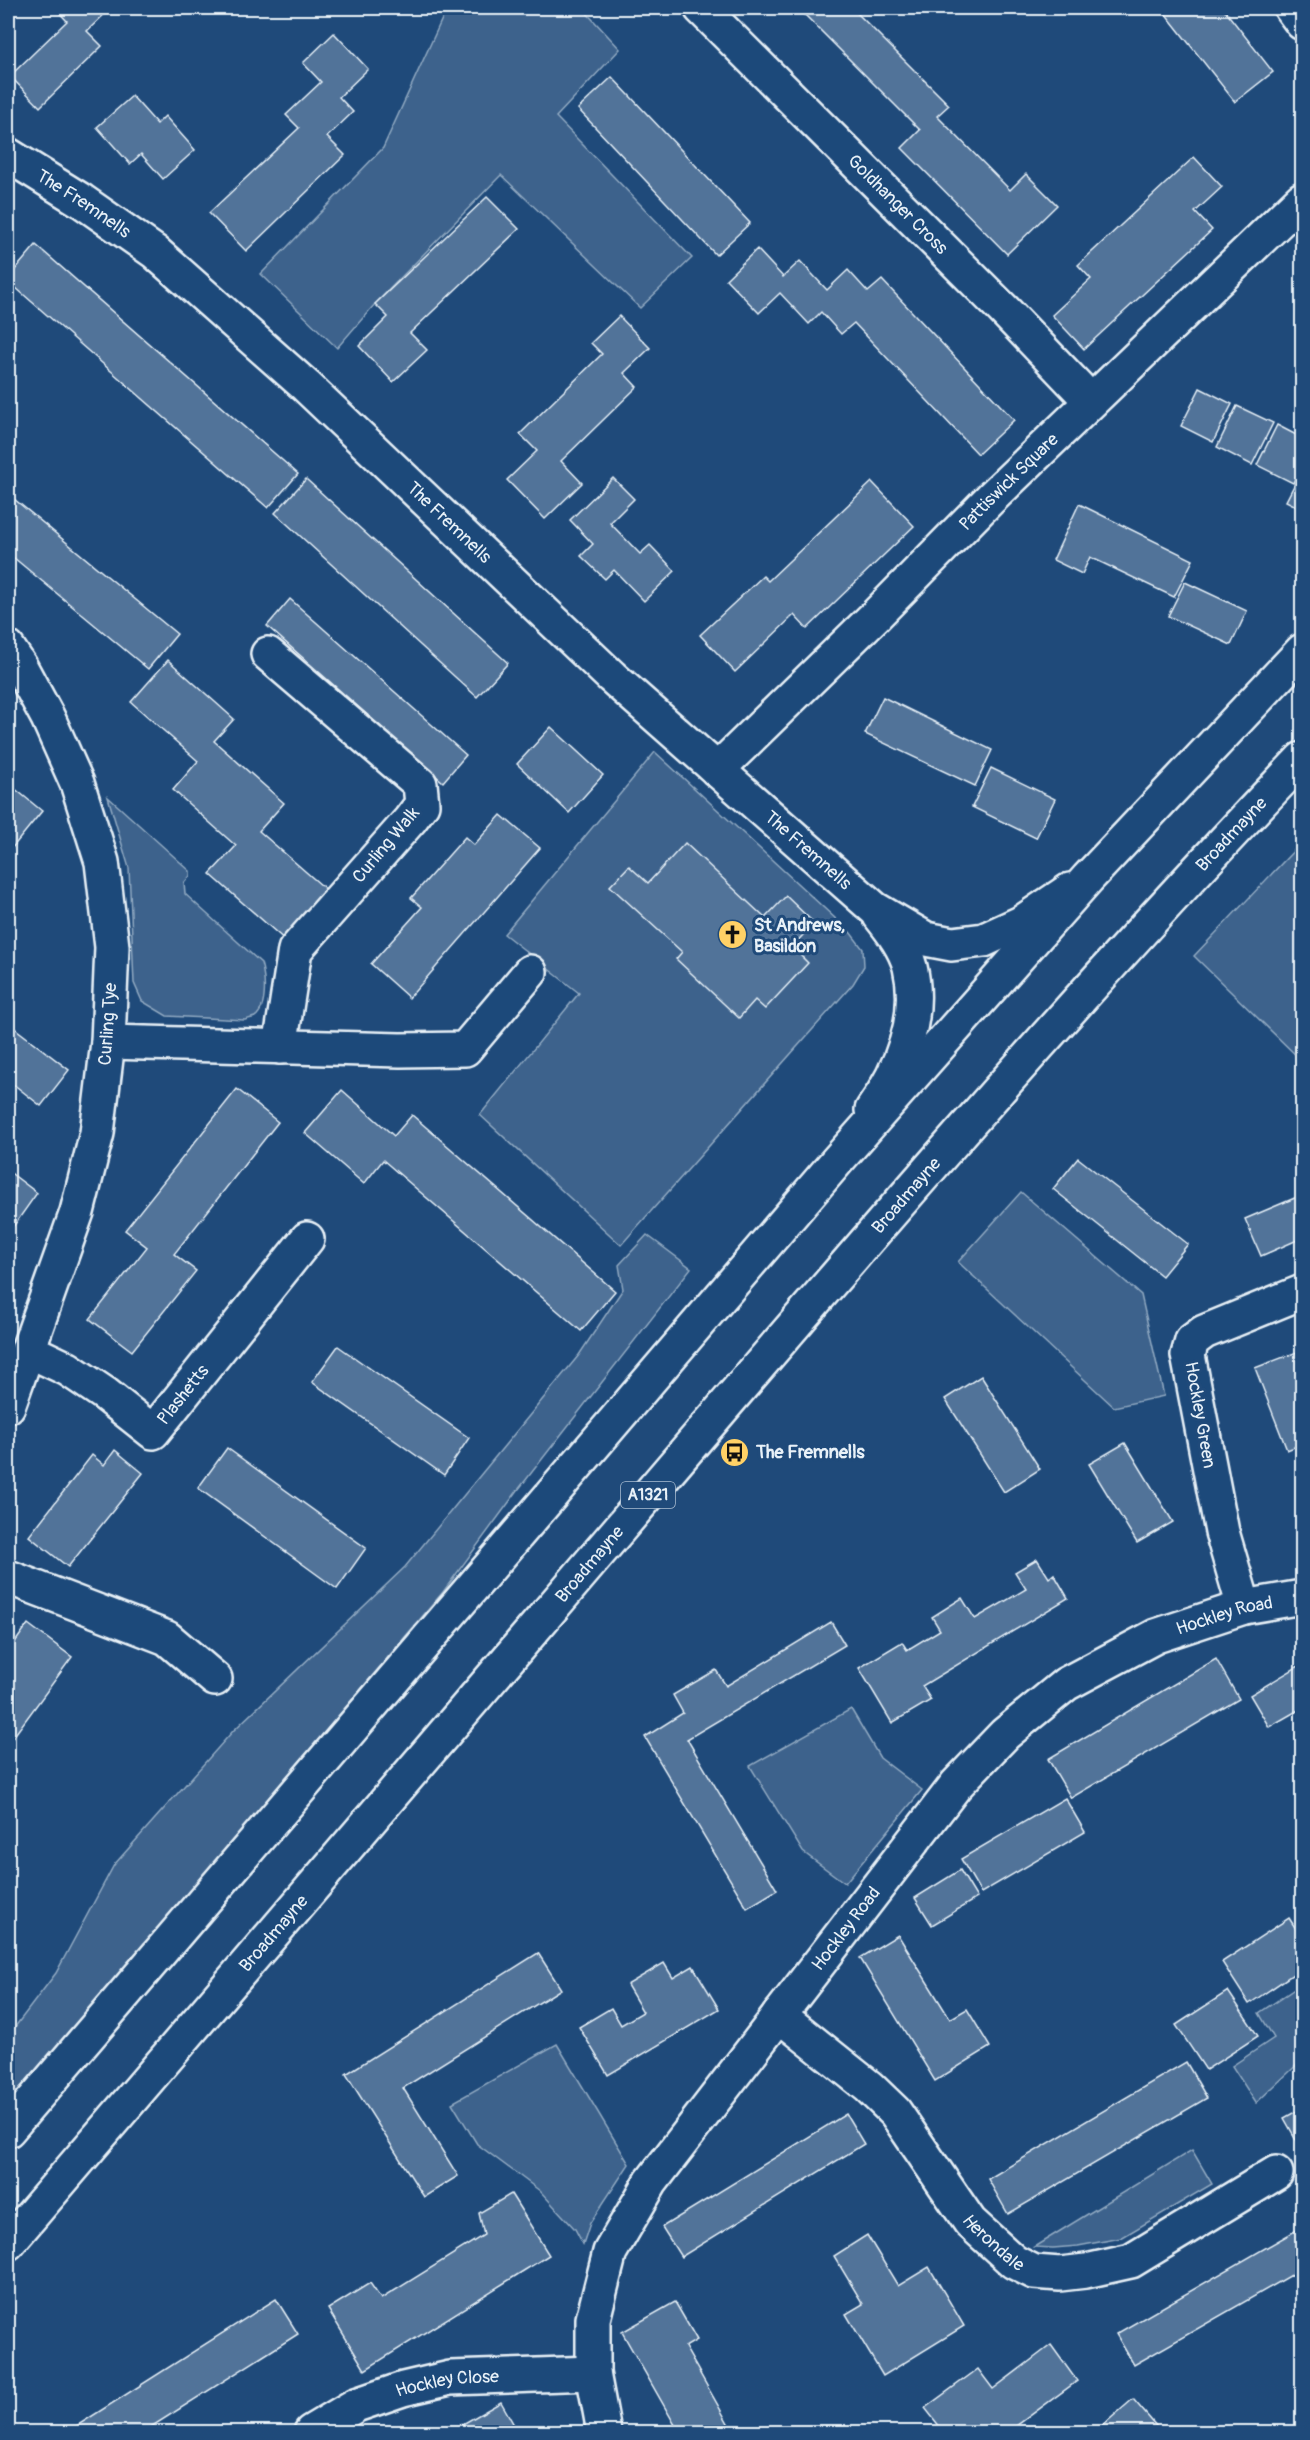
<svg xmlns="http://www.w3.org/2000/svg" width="1310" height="2440" font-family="Pangolin,sans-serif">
<rect width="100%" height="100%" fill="#1f4a7a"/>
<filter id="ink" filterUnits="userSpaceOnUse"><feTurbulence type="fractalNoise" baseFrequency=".0167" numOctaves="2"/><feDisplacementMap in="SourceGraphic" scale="12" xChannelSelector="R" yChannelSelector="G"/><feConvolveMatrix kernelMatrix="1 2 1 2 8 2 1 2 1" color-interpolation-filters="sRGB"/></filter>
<g filter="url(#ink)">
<!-- green -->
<g fill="#3c628c" stroke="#92aac2" stroke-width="1.5">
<polygon points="447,8 582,8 620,49 556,117 692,258 640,308 501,175 375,304 337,348 261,274 383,148"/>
<polygon points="655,752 850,932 863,949 864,966 853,984 621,1245 480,1115 579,993 504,934"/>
<path d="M 108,797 L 190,871 L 190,876 L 184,883 L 185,894 L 261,963 C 265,977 268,1007 255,1017 C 252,1018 248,1019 245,1020 L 167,1016 L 142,1001 L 134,983 L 129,868 Z"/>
<polygon points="1302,842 1302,1061 1194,956"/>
<polygon points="1021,1192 1141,1295 1164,1396 1114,1407 958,1262"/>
<polygon points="647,1235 691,1268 518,1490 443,1592 8,2107 8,2036 56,1973 114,1865 233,1731 405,1567 579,1355 623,1289 619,1265"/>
<polygon points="851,1709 880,1758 922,1790 845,1883 803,1852 750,1766"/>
<polygon points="1302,1984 1302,2060 1256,2103 1232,2066 1274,2038 1259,2013"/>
<polygon points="557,2044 629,2164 590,2223 583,2244 575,2229 540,2191 477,2144 452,2103"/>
<polygon points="1192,2150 1212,2184 1121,2238 1078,2246 1053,2248 1034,2247"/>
</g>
<!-- building -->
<g fill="#517399" stroke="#e8f1f8" stroke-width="1.5">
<polygon points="55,8 111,8 87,31 102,46 40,107 10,76 67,21"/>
<polygon points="798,8 852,8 949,105 937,116 1010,190 1026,174 1057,205 1007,254 902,148 920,130"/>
<polygon points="1161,8 1223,8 1273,72 1235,102"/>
<polygon points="334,33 368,69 339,97 353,112 327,137 345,155 246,251 209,213 299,128 286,115 321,82 303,63"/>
<polygon points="612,77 750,223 716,255 578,109"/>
<polygon points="132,96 157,124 165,116 195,150 163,179 141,154 130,164 97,127"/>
<polygon points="1194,157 1222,187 1195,212 1212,230 1084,349 1052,315 1091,279 1078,265"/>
<polygon points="487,197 519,229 410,333 427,350 393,382 359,346 388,317 375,304"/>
<polygon points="36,245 298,474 268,508 8,281 8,278"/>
<polygon points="757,249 783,277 800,261 827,290 848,270 868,292 882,280 1014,420 978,454 854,323 841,334 821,312 809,324 780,293 759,313 726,279"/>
<polygon points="619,316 650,348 624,373 637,387 561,461 582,483 545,519 507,480 537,451 520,434 602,354 591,343"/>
<polygon points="1200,388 1232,404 1213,442 1181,426"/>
<polygon points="1237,406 1273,423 1252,465 1217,447"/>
<polygon points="1277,425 1302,438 1302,464 1293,483 1257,465"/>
<polygon points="1302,470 1302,509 1286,501"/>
<polygon points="613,478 634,499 610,523 640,554 650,545 675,571 644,601 614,570 605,579 581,556 593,544 570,520"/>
<polygon points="306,479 508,663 477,697 275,513"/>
<polygon points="872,482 914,526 807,629 794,615 735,672 700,635 763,576 768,581"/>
<polygon points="8,494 177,634 148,669 8,553"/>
<polygon points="1079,504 1193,560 1174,597 1090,557 1082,574 1053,560"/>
<polygon points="1185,582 1247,611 1231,645 1168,616"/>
<polygon points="290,599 466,755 443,782 267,626"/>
<polygon points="168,660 234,719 214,741 284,803 259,831 329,892 286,941 210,874 236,846 173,790 198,761 131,702"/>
<polygon points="883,697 992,750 975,786 865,734"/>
<polygon points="551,727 603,775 569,813 517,764"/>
<polygon points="991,768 1055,799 1036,838 972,807"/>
<polygon points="8,783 42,811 8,853"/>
<polygon points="501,815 540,848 409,998 371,964 422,907 411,898 465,837 474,845"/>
<polygon points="685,843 765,918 786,896 814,923 792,947 808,963 765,1009 755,1000 739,1018 676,959 682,952 610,886 629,866 648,883"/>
<polygon points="8,1023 69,1070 41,1106 8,1080"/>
<polygon points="237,1089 278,1122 174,1254 196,1271 132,1351 90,1319 147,1247 125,1230"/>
<polygon points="342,1090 394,1136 412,1115 615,1291 581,1331 383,1160 364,1184 305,1133"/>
<polygon points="1078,1158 1188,1244 1162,1276 1053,1189"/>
<polygon points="8,1171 37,1193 8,1234"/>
<polygon points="1302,1195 1302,1238 1261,1256 1245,1219"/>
<polygon points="338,1346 469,1438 444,1475 312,1382"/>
<polygon points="1302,1350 1302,1444 1287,1450 1255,1368"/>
<polygon points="981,1376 1040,1469 1004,1492 945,1399"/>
<polygon points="1125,1443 1173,1522 1137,1543 1089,1464"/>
<polygon points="227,1448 366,1548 337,1589 198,1488"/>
<polygon points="115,1450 143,1473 68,1567 29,1536 92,1455 104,1465"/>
<polygon points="1037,1559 1049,1578 1054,1574 1068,1598 922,1686 931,1700 892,1723 859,1668 902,1642 907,1650 940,1630 932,1617 962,1598 975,1619 1026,1589 1015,1572"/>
<polygon points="831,1622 845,1645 687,1739 777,1890 747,1908 645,1737 683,1713 673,1695 716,1670 726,1686"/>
<polygon points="28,1624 72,1657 8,1744 8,1652"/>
<polygon points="1216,1659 1239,1699 1071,1798 1048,1759"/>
<polygon points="1302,1664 1302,1708 1269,1727 1250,1695"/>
<polygon points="1065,1798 1085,1832 981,1893 961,1859"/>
<polygon points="960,1870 977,1898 932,1925 915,1898"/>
<polygon points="1289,1918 1302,1938 1302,1968 1249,2004 1222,1962"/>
<polygon points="898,1935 950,2019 967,2009 990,2047 935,2081 860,1958"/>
<polygon points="538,1953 561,1989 403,2088 458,2176 424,2197 346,2074"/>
<polygon points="664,1963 673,1978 693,1966 719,2009 608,2075 579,2027 611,2008 621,2025 643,2012 627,1985"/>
<polygon points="1228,1991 1258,2036 1206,2070 1176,2025"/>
<polygon points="1186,2062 1207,2098 1008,2214 988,2179"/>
<polygon points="1302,2108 1302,2150 1284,2118"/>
<polygon points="846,2114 864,2144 681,2257 662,2227"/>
<polygon points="511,2194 549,2255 365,2370 328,2309 370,2283 381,2299 484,2235 479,2213"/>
<polygon points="1302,2227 1302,2269 1134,2365 1116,2334"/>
<polygon points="867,2235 898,2286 929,2267 964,2326 883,2376 846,2314 863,2304 834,2256"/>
<polygon points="276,2299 298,2334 143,2432 67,2432"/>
<polygon points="675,2302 697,2340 685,2347 733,2432 679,2432 622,2332"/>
<polygon points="1051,2345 1077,2381 1008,2432 944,2432 925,2408 978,2369 993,2389"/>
<polygon points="1133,2399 1157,2427 1151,2432 1095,2432"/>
<polygon points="501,2402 518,2432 465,2432 461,2425"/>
</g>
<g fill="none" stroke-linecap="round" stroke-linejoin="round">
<defs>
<g id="minor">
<path id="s1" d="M 701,8 L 1003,309 L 1091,401"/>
<polyline points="1291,8 1302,23"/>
<path id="s2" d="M 8,155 L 82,201 L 155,252 L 306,386 L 612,677 L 875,909 L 926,939 L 952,944 L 984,940 L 1021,923 L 1070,890"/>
<polyline points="8,648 20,666 48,718 77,783 102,862 112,947 108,1042 97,1133 77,1212 8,1406"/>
<polyline points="268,654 420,784 422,804 410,820 295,950 280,1047"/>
<path id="s3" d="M 717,770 L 875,616 L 991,498 L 1302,199"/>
<polyline points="108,1042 400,1050 465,1049 530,972"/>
<path d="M 872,1110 C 901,1070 922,1017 910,967 C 905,948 892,931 880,916"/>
<path id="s4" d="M 28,1350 L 68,1369 L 105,1394 L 153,1432 L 307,1239"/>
<polyline points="8,1577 167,1638 215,1679"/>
<polyline points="1244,1607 1222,1532 1188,1355 1192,1341 1204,1332 1302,1292"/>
<path id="s5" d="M 779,2015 L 869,2087 L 895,2112 L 970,2222 L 1014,2262 L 1034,2272 L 1060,2274 L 1086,2271 L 1131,2261 L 1276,2173"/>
<path id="s6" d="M 311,2432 L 356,2405 L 403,2389 L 450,2378 L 593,2373"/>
<path id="s7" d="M 604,2432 L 593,2373 L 593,2319 L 610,2252 L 651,2182 L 956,1785 L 1005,1734 L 1066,1684 L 1156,1636 L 1244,1607 L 1302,1597"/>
</g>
<g id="major">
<polyline points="8,2130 837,1161 1088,878 1302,651"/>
<path id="s8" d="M 8,2243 C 194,2025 382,1808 568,1589 C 808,1308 1047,1026 1302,759"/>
</g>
</defs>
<!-- minor casing -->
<use href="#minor" stroke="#e8f1f8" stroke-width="38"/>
<!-- major casing -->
<use href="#major" stroke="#e8f1f8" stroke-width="38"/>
<!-- minor -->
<use href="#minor" stroke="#1f4a7a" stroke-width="33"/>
<!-- major -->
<use href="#major" stroke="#1f4a7a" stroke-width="33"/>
</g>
</g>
<!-- icons -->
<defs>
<symbol id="church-disc" viewBox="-11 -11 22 22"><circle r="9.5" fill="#ffd166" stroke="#1f4a7a"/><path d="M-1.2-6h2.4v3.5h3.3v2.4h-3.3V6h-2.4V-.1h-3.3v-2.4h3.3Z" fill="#111"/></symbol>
<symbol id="bus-disc" viewBox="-11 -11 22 22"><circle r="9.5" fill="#ffd166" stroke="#1f4a7a"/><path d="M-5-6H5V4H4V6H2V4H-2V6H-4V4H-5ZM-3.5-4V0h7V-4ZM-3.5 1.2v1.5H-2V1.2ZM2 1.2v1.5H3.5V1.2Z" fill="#111"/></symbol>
</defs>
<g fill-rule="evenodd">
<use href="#church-disc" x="716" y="918" width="33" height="33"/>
<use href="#bus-disc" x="718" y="1436" width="33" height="33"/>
</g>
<g text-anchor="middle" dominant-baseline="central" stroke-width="6" stroke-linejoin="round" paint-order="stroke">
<!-- shield labels -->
<rect fill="#1f4a7a" stroke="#acbfd2" stroke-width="1.5" x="621" y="1482" width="54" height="26" rx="4.5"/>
<g font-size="16" font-weight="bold" fill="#e8f1f8">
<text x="648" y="1495">A1321</text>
</g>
<!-- street labels -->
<g font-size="18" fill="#e8f1f8" stroke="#1f4a7a">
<text stroke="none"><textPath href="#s2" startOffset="90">The Fremnells</textPath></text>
<text stroke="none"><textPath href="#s1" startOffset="278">Goldhanger Cross</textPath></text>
<text stroke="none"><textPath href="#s3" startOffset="410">Pattiswick Square</textPath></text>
<text stroke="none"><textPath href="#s2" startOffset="576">The Fremnells</textPath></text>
<text stroke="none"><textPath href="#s8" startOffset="1866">Broadmayne</textPath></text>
<text transform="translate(386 845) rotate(-50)">Curling Walk</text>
<text stroke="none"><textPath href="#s2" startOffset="1062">The Fremnells</textPath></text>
<text transform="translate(108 1024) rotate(-86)">Curling Tye</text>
<text stroke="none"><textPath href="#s8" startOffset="1380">Broadmayne</textPath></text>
<text stroke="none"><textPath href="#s4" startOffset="198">Plashetts</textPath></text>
<text transform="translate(1200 1415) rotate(80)">Hockley Green</text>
<text stroke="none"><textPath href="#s8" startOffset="894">Broadmayne</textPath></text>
<text stroke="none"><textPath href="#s7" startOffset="1088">Hockley Road</textPath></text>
<text stroke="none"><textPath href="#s7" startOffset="584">Hockley Road</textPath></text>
<text stroke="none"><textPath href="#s8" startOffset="408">Broadmayne</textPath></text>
<text stroke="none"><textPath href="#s5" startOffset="316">Herondale</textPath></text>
<text stroke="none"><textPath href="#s6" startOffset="147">Hockley Close</textPath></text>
</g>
<!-- poi labels -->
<g font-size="18" font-weight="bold" fill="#e8f1f8" stroke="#1f4a7a" text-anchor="start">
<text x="754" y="925">St Andrews,<tspan x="754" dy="21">Basildon</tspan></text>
<text x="756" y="1452">The Fremnells</text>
</g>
</g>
<!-- margin -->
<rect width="1310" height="2440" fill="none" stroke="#1f4a7a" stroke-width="30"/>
<rect x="15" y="15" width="1280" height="2410" fill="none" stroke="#e8f1f8" stroke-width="2" filter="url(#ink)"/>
</svg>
